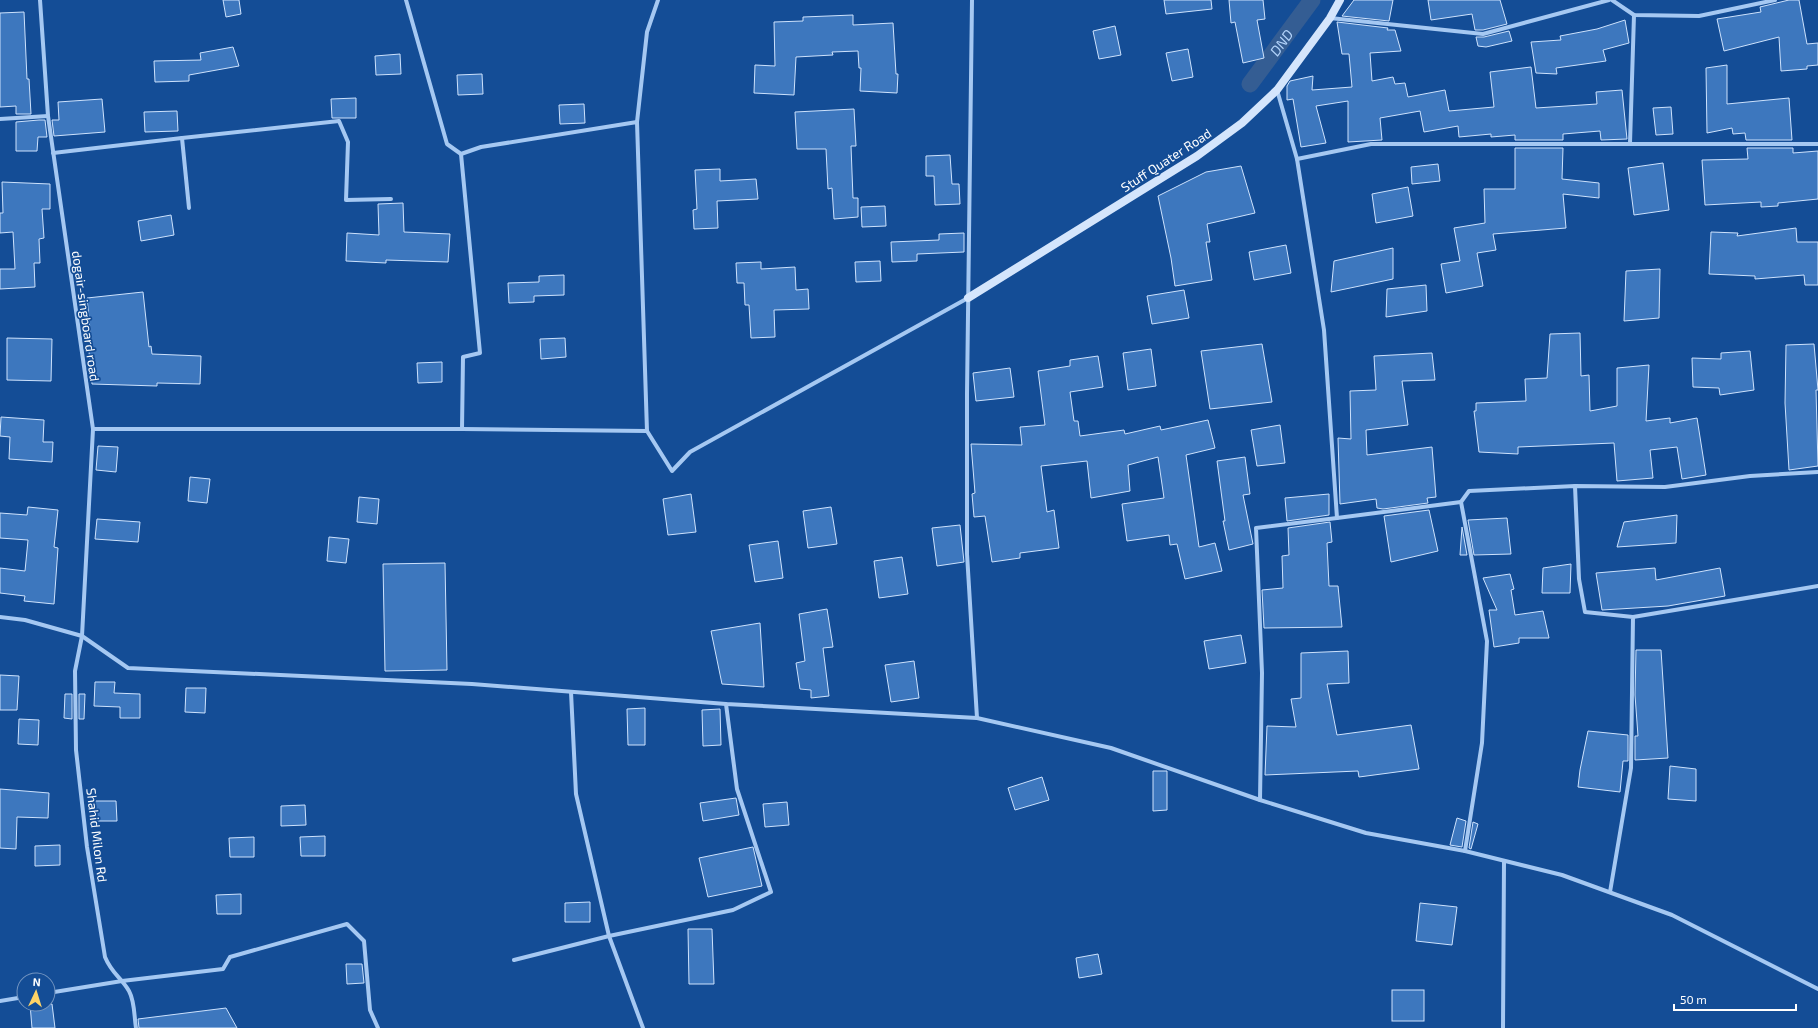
<svg xmlns="http://www.w3.org/2000/svg" width="1818" height="1028" font-family="'Exo 2',sans-serif">
<rect width="100%" height="100%" fill="#144d96"/>
<g fill="none" stroke-linecap="round" stroke-linejoin="round">
<!-- canal -->
<path stroke="#345d93" stroke-width="17" id="s1" d="M 1250,84 L 1312,0"/>
</g>
<!-- building -->
<g fill="#3d77be" stroke="#cde2fd">
<polygon points="223,0 239,0 241,14 226,17"/>
<polygon points="1164,0 1211,0 1212,9 1166,14"/>
<polygon points="1229,0 1263,0 1265,19 1257,20 1264,58 1243,63 1235,22 1231,23"/>
<polygon points="1354,0 1393,0 1389,21 1342,16"/>
<polygon points="1428,0 1500,0 1507,24 1483,30 1475,30 1472,14 1431,20"/>
<polygon points="1789,0 1799,0 1807,44 1818,43 1818,65 1807,66 1807,69 1781,71 1779,37 1724,51 1717,19 1761,12 1760,7"/>
<polygon points="24,12 27,79 29,79 31,114 16,114 16,106 0,107 0,13"/>
<polygon points="853,15 853,25 893,23 896,74 898,74 897,93 860,91 861,68 859,68 858,51 832,52 833,55 796,57 794,95 754,93 755,65 775,66 774,22 803,21 803,17"/>
<polygon points="1625,20 1629,43 1603,50 1606,61 1556,68 1557,74 1536,73 1531,42 1561,40 1560,36 1597,29"/>
<polygon points="1337,22 1388,28 1387,30 1395,30 1401,51 1370,53 1372,81 1393,77 1395,84 1405,83 1408,97 1445,90 1449,111 1494,107 1490,72 1531,67 1536,108 1597,104 1596,92 1622,90 1627,139 1601,140 1600,131 1563,134 1563,140 1515,140 1515,135 1491,137 1491,134 1459,137 1458,126 1424,132 1420,111 1380,118 1382,140 1348,142 1348,101 1316,106 1326,143 1301,147 1293,99 1287,100 1287,86 1290,81 1313,76 1312,90 1352,87 1349,54 1342,54"/>
<polygon points="1115,26 1121,55 1099,59 1093,31"/>
<polygon points="1509,31 1512,41 1486,47 1478,46 1476,37 1484,37"/>
<polygon points="233,47 239,66 189,75 189,81 155,82 154,61 201,60 200,53"/>
<polygon points="1188,49 1193,77 1172,81 1166,53"/>
<polygon points="400,54 401,74 376,75 375,56"/>
<polygon points="1727,65 1727,104 1789,98 1792,140 1746,140 1745,133 1733,134 1732,128 1707,133 1706,68"/>
<polygon points="482,74 483,94 458,95 457,75"/>
<polygon points="356,98 356,118 332,118 331,99"/>
<polygon points="102,99 105,132 54,136 52,120 59,120 58,102"/>
<polygon points="584,104 585,123 560,124 559,105"/>
<polygon points="1671,107 1673,134 1656,135 1653,108"/>
<polygon points="854,109 856,146 851,146 853,198 858,198 858,217 834,219 832,188 828,189 826,149 797,149 795,112"/>
<polygon points="177,111 178,131 145,132 144,112"/>
<polygon points="39,120 45,120 47,137 38,137 37,151 16,151 16,122"/>
<polygon points="1515,148 1563,148 1562,179 1599,183 1599,198 1563,194 1566,228 1493,234 1496,250 1477,253 1483,286 1446,293 1441,264 1460,261 1454,228 1485,223 1484,189 1515,189"/>
<polygon points="1747,148 1793,148 1793,153 1818,151 1818,199 1778,203 1778,206 1761,207 1761,202 1705,205 1702,160 1748,159"/>
<polygon points="950,155 952,184 959,184 960,204 935,205 934,176 926,176 926,156"/>
<polygon points="1663,163 1669,210 1634,215 1628,168"/>
<polygon points="1438,164 1440,181 1412,184 1411,167"/>
<polygon points="1241,166 1255,213 1207,224 1210,242 1206,242 1212,280 1175,286 1171,258 1158,196 1206,172"/>
<polygon points="720,169 720,181 756,179 758,199 717,201 718,228 694,229 693,210 697,209 695,170"/>
<polygon points="2,182 50,184 50,209 42,209 44,238 39,239 40,263 34,263 35,287 0,289 0,269 15,269 13,232 0,233 0,213 3,213"/>
<polygon points="1408,187 1413,216 1376,223 1372,194"/>
<polygon points="403,203 404,232 450,234 448,262 386,260 386,263 346,261 347,233 379,235 378,204"/>
<polygon points="885,206 886,226 862,227 861,207"/>
<polygon points="171,215 174,235 141,241 138,221"/>
<polygon points="1796,228 1797,242 1818,242 1818,285 1805,285 1804,275 1755,279 1755,276 1709,274 1711,232 1738,233 1737,236"/>
<polygon points="964,233 964,252 917,254 917,261 892,262 891,242 939,240 939,234"/>
<polygon points="1286,245 1291,273 1254,280 1249,252"/>
<polygon points="1393,248 1393,279 1331,292 1334,261"/>
<polygon points="880,261 881,281 856,282 855,262"/>
<polygon points="761,262 761,269 795,267 796,290 808,289 809,309 774,310 775,337 751,338 749,305 745,305 744,283 737,283 736,263"/>
<polygon points="1660,269 1659,318 1624,321 1626,271"/>
<polygon points="564,275 564,295 534,296 534,302 509,303 508,283 539,282 539,276"/>
<polygon points="1426,285 1427,311 1386,317 1387,289"/>
<polygon points="1184,290 1189,318 1152,324 1147,296"/>
<polygon points="143,292 149,347 151,346 152,354 201,356 200,384 157,383 157,386 92,384 89,352 92,351 87,298"/>
<polygon points="1580,333 1581,376 1589,375 1590,411 1617,406 1617,368 1649,365 1646,421 1670,418 1670,423 1697,418 1706,475 1682,479 1677,447 1650,450 1653,478 1617,481 1614,443 1518,447 1518,454 1479,452 1474,411 1476,411 1476,403 1526,401 1525,379 1547,378 1550,334"/>
<polygon points="7,338 52,339 51,381 7,380"/>
<polygon points="565,338 566,357 541,359 540,339"/>
<polygon points="1262,344 1272,402 1210,409 1201,351"/>
<polygon points="1814,344 1818,390 1816,390 1818,466 1789,470 1785,403 1786,345"/>
<polygon points="1151,349 1156,386 1128,390 1123,353"/>
<polygon points="1750,351 1754,390 1720,395 1719,388 1693,387 1692,358 1721,359 1721,353"/>
<polygon points="1432,353 1435,380 1402,381 1408,425 1366,430 1367,455 1432,447 1436,497 1427,498 1428,503 1383,509 1377,508 1376,499 1340,504 1338,438 1351,439 1350,391 1376,390 1374,356"/>
<polygon points="1098,356 1103,387 1070,392 1074,421 1078,421 1080,436 1124,430 1125,434 1160,426 1161,430 1208,420 1215,448 1186,455 1199,547 1215,543 1222,571 1185,579 1177,544 1170,545 1169,535 1127,541 1122,504 1164,498 1158,457 1128,465 1130,491 1091,498 1087,461 1041,466 1047,512 1054,510 1059,548 1020,553 1020,558 992,562 985,516 974,517 972,494 975,493 971,444 1022,445 1020,427 1045,425 1038,371 1070,366 1070,360"/>
<polygon points="442,362 442,382 418,383 417,363"/>
<polygon points="1010,368 1014,397 976,401 973,373"/>
<polygon points="1,417 44,420 43,442 53,442 52,462 9,459 10,437 0,436"/>
<polygon points="1280,425 1285,463 1257,466 1251,430"/>
<polygon points="98,446 118,447 116,472 96,470"/>
<polygon points="1245,457 1250,494 1243,495 1253,544 1229,550 1223,521 1225,521 1217,461"/>
<polygon points="190,477 210,479 207,503 188,501"/>
<polygon points="691,494 696,532 668,535 663,499"/>
<polygon points="1329,494 1329,515 1287,521 1285,498"/>
<polygon points="359,497 379,499 377,524 357,522"/>
<polygon points="28,507 58,510 54,547 58,548 54,604 24,601 25,596 0,593 0,568 25,571 28,540 0,538 0,513 27,515"/>
<polygon points="831,507 837,544 808,548 803,511"/>
<polygon points="1429,510 1438,551 1391,562 1384,516"/>
<polygon points="1677,515 1676,543 1617,547 1624,522"/>
<polygon points="1507,518 1511,554 1474,555 1468,520"/>
<polygon points="97,519 140,522 138,542 95,539"/>
<polygon points="1330,522 1332,542 1327,543 1329,586 1338,586 1342,627 1264,628 1262,590 1283,588 1282,556 1289,555 1288,528"/>
<polygon points="960,525 964,562 937,566 932,528"/>
<polygon points="1462,527 1467,555 1460,555"/>
<polygon points="329,537 349,539 346,563 327,561"/>
<polygon points="778,541 783,578 755,582 749,545"/>
<polygon points="902,557 908,594 879,598 874,561"/>
<polygon points="445,563 447,670 385,671 383,564"/>
<polygon points="1571,564 1570,593 1542,593 1543,568"/>
<polygon points="1655,568 1656,580 1720,568 1725,596 1668,606 1602,610 1596,573"/>
<polygon points="1510,574 1514,589 1511,590 1515,615 1543,611 1549,638 1519,638 1519,643 1494,647 1489,610 1497,610 1483,578"/>
<polygon points="827,609 833,647 823,648 829,696 811,698 811,690 800,689 796,663 805,661 799,614"/>
<polygon points="760,623 764,687 722,684 711,631"/>
<polygon points="1241,635 1246,663 1209,669 1204,641"/>
<polygon points="1636,650 1661,650 1668,758 1635,760 1635,736 1638,736 1635,695"/>
<polygon points="1348,651 1349,683 1327,684 1337,735 1411,725 1419,769 1359,777 1358,771 1265,775 1267,726 1296,727 1291,699 1301,698 1301,653"/>
<polygon points="914,661 919,698 891,702 885,665"/>
<polygon points="0,675 19,676 17,710 0,710"/>
<polygon points="95,682 115,682 114,693 140,694 140,718 120,718 120,707 94,706"/>
<polygon points="186,688 206,688 205,713 185,712"/>
<polygon points="65,694 72,694 72,719 64,718"/>
<polygon points="79,694 85,694 84,719 79,719"/>
<polygon points="645,708 645,745 628,745 627,709"/>
<polygon points="720,709 721,745 703,746 702,710"/>
<polygon points="19,719 39,720 38,745 18,744"/>
<polygon points="1588,731 1628,735 1628,761 1623,761 1620,792 1578,787 1580,770"/>
<polygon points="1670,766 1696,769 1696,801 1668,799"/>
<polygon points="1153,771 1167,771 1167,810 1153,811"/>
<polygon points="1042,777 1049,800 1015,810 1008,788"/>
<polygon points="0,789 49,793 48,818 17,817 16,849 0,848"/>
<polygon points="736,798 739,815 703,821 700,803"/>
<polygon points="91,801 116,801 117,821 92,821"/>
<polygon points="787,802 789,825 765,827 763,804"/>
<polygon points="305,805 306,825 281,826 281,806"/>
<polygon points="1457,818 1466,821 1462,847 1450,845"/>
<polygon points="1473,822 1478,824 1471,849 1469,848"/>
<polygon points="325,836 325,856 301,856 300,837"/>
<polygon points="254,837 254,857 230,857 229,838"/>
<polygon points="60,845 60,865 35,866 35,846"/>
<polygon points="753,847 762,886 708,897 699,858"/>
<polygon points="241,894 241,914 217,914 216,895"/>
<polygon points="590,902 590,922 565,922 565,903"/>
<polygon points="1420,903 1457,907 1452,945 1416,941"/>
<polygon points="688,929 712,929 714,984 689,984"/>
<polygon points="1098,954 1102,974 1079,978 1076,958"/>
<polygon points="346,964 362,964 364,983 347,984"/>
<rect x="1392" y="990" width="32" height="31"/>
<polygon points="30,1004 52,1004 55,1028 32,1028"/>
<polygon points="226,1008 237,1028 139,1028 138,1019"/>
</g>
<g fill="none" stroke-linecap="round" stroke-linejoin="round">
<!-- street -->
<g stroke="#a5c8f2" stroke-width="4">
<path d="M 40,0 L 48,116 L 93,429 L 82,636 L 75,671 L 76,750 L 87,847 L 105,957 C 112,974 121,977 129,991 C 135,1002 134,1016 136,1028"/>
<polyline points="406,0 447,144 461,154 481,147 637,122 647,431 672,471 690,452 968,298"/>
<polyline points="972,0 967,394 967,554 977,718"/>
<polyline points="1612,0 1634,15 1699,16 1775,0"/>
<polyline points="1330,18 1483,34 1609,0"/>
<polyline points="1277,90 1297,159 1324,330 1337,518 1461,502 1487,641 1482,743 1465,851"/>
<polyline points="0,119 48,116"/>
<polyline points="637,122 647,32 658,0"/>
<polyline points="182,138 339,121 348,142 346,200 391,199"/>
<polyline points="1630,143 1634,15"/>
<polyline points="53,153 182,138 189,208"/>
<polyline points="461,154 480,353 463,357 462,429"/>
<polyline points="1297,159 1371,144 1818,144"/>
<polyline points="93,429 462,429 647,431"/>
<polyline points="1575,486 1579,579 1585,612 1633,617 1631,768 1610,892"/>
<polyline points="1461,502 1469,491 1575,486 1665,487 1750,476 1818,472"/>
<polyline points="0,617 25,620 82,636 128,668 472,684 726,704 977,718 1111,748 1260,800 1366,833 1465,851 1562,875 1672,915 1818,989"/>
<polyline points="1633,617 1818,586"/>
<polyline points="571,692 576,794 609,936 643,1028"/>
<polyline points="1260,800 1262,673 1256,528 1337,518"/>
<polyline points="514,960 609,936 733,910 771,892 737,789 726,704"/>
<polyline points="48,993 122,981 223,969 230,957 347,924 364,941 370,1010 378,1028"/>
<polyline points="0,1001 24,997"/>
<polyline points="1503,1028 1504,862"/>
</g>
<!-- secondary -->
<polyline stroke="#d4e5fc" stroke-width="8" points="968,298 1197,156 1242,123 1277,90 1330,18 1340,0"/>
</g>
<g text-anchor="middle" dominant-baseline="central" stroke-width="3.5" stroke-linejoin="round" paint-order="stroke">
<!-- street labels -->
<g font-size="13" fill="#fff" stroke="#144d96">
<text transform="translate(1166 160) rotate(-33)">Stuff Quater Road</text>
<text transform="translate(86 316) rotate(82)">dogair-singboard road</text>
<text transform="translate(97 835) rotate(83)">Shahid Milon Rd</text>
</g>
<!-- water labels -->
<g font-size="14" font-style="italic" fill="#b1d2f9" stroke="#144d96">
<text stroke="none"><textPath href="#s1" startOffset="52">DND</textPath></text>
</g>
</g>
<!-- north arrow -->
<g transform="translate(36 992) rotate(4)"><circle r="19" fill="#144d96" stroke="#7294c0"/>
<path d="M0-3L7 15L0 10L-7 15Z" fill="#ffd366"/>
<text y="-6" font-size="11" font-weight="bold" text-anchor="middle" fill="#ffffff">N</text>
</g>
<!-- scale -->
<path d="M1674 1004v6h122v-6" fill="none" stroke="#ffffff" stroke-width="2"/>
<text x="1680" y="1004" font-size="12" fill="#ffffff" stroke="#144d96" stroke-width="3" paint-order="stroke">50 m</text>
</svg>
